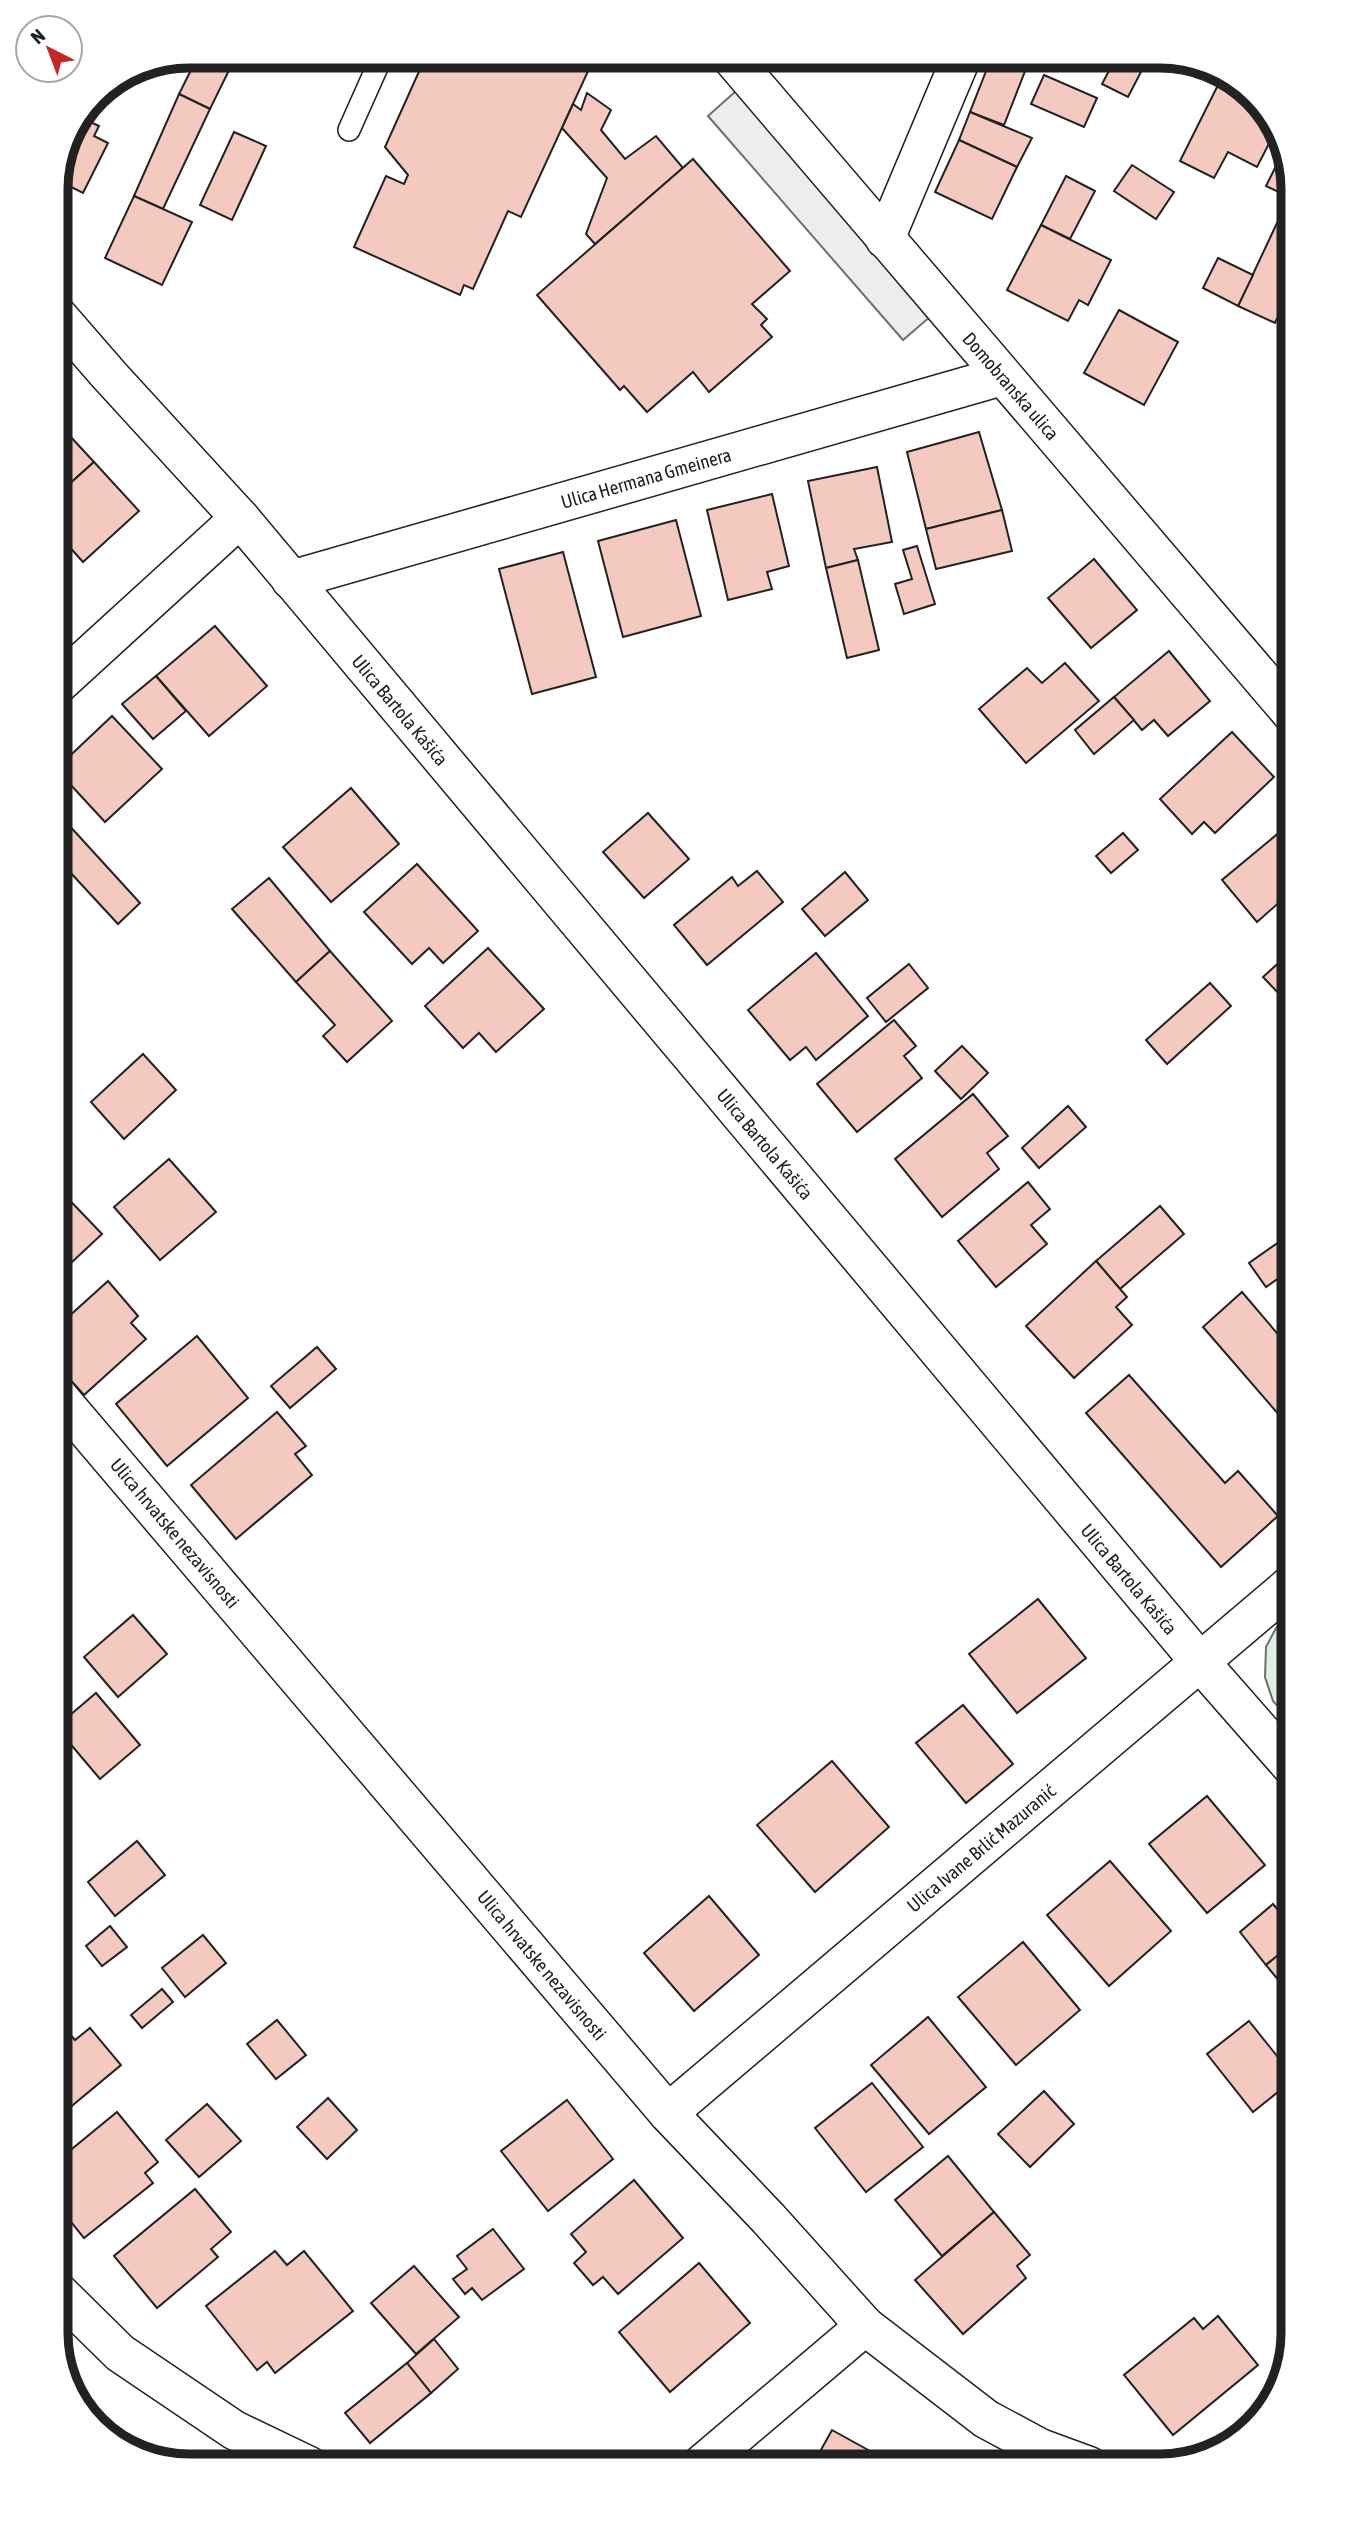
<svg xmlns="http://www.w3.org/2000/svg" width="1349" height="2522" font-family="'Asap Condensed',sans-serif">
<rect width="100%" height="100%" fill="#fff"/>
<!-- green -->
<polygon fill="#e0efe3" stroke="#6f6f6f" stroke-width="2" points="1293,1609 1293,1723 1273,1701 1265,1677 1266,1647 1276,1628"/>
<!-- parking -->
<polygon fill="#ededed" stroke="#6f6f6f" stroke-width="2" points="736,91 931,316 903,340 708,116"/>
<!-- building -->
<g fill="#f3c9c0" stroke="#222" stroke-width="2">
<polygon points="198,56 236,56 210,109 179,94"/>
<polygon points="426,56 595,56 521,217 508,211 473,289 464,285 460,295 354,247 386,176 404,184 408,175 385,147"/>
<polygon points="992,56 1015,56 1029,61 1004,125 970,112"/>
<polygon points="1116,56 1148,56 1142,70"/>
<polygon points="1116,57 1142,70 1128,97 1102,84"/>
<polygon points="1044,75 1097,98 1084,127 1031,104"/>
<polygon points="1223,75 1234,79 1276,130 1257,167 1228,152 1214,178 1180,161"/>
<polygon points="587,93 611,110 601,130 625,159 656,136 683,168 595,244 586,234 607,178 562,128 573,104 581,110"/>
<polygon points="179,94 210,109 163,209 134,196"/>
<polygon points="970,112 1032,138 1017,167 959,140"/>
<polygon points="84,119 99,126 94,136 108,143 83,193 57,180"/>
<polygon points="234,132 266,146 232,220 200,205"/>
<polygon points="959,140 1017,167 992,219 935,192"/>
<polygon points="1281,156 1287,159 1293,189 1289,197 1266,186"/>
<polygon points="693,159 790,271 752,304 767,319 761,325 772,337 709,392 693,372 647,412 624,386 620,390 537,295"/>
<polygon points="1132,165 1174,192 1156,219 1114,191"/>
<polygon points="1066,176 1095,191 1070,239 1041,225"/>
<polygon points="1293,189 1293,284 1275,323 1238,306"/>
<polygon points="134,196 192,222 162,285 105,258"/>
<polygon points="1041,225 1111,260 1088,305 1079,300 1068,321 1007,290"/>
<polygon points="1218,258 1253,275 1238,306 1203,288"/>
<polygon points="1119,310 1178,342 1144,405 1084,373"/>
<polygon points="56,421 94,462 56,496"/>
<polygon points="979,432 1002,510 926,529 907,452"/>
<polygon points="94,462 139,511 83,562 56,532 56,496"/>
<polygon points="877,467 892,542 854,549 858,560 826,568 808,481"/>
<polygon points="772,494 789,566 767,572 772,589 728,600 707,510"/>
<polygon points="1002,510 1012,551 936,569 926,529"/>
<polygon points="676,520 701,616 623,637 598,541"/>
<polygon points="917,546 935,604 904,614 895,584 912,579 903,550"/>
<polygon points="563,552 596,677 532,694 499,569"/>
<polygon points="1094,559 1137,610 1091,648 1048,598"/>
<polygon points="858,560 879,650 847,658 826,568"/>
<polygon points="215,626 267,686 209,736 156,676"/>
<polygon points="1169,651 1210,701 1168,736 1154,720 1142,730 1114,697"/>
<polygon points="1065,663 1099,701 1026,763 979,709 1027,668 1042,683"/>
<polygon points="156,676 186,711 153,739 122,704"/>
<polygon points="1114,697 1134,720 1094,754 1075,730"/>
<polygon points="112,716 162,769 105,822 56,769"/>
<polygon points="1232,732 1274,777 1215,833 1204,822 1192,834 1160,799"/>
<polygon points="351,788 399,844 331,902 283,847"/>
<polygon points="56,811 140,903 118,924 56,857"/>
<polygon points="648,813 689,859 644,898 603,852"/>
<polygon points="1293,821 1293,909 1283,899 1257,922 1222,880"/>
<polygon points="1123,833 1138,850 1111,873 1096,856"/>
<polygon points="417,864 478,931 443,963 429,948 412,964 364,912"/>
<polygon points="757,871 783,902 707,965 674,925 732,877 738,886"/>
<polygon points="845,872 868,900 825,936 802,909"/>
<polygon points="269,878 330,951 296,982 232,909"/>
<polygon points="488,948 544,1009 496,1052 479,1033 463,1048 425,1006"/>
<polygon points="1293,950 1293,991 1284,999 1263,977"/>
<polygon points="330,951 392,1021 347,1062 323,1036 335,1025 296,982"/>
<polygon points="816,953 868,1016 816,1060 806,1047 790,1060 748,1010"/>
<polygon points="909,964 928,988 886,1022 867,998"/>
<polygon points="1210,983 1231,1006 1167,1064 1146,1040"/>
<polygon points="894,1020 916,1046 904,1056 922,1078 857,1132 817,1084"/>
<polygon points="962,1046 988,1073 961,1099 935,1071"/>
<polygon points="143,1054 176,1090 124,1139 91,1102"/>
<polygon points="973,1094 1008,1136 987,1153 999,1169 942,1217 895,1159"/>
<polygon points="1068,1106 1086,1127 1039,1168 1022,1148"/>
<polygon points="169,1159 216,1212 160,1260 114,1207"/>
<polygon points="1028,1182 1050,1209 1031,1225 1047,1244 996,1287 958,1241"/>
<polygon points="56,1186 102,1234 56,1277"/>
<polygon points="1160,1206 1184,1234 1120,1289 1096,1261"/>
<polygon points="1293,1232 1293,1291 1290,1293 1279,1278 1266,1287 1249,1263"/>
<polygon points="1096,1261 1127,1297 1116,1307 1132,1325 1074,1378 1026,1326"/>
<polygon points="108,1281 138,1316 131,1323 146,1339 84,1395 56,1364 56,1328"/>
<polygon points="1242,1292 1293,1352 1293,1431 1203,1327"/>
<polygon points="197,1336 248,1398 167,1466 116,1404"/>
<polygon points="317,1347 336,1369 290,1408 271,1386"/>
<polygon points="1129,1375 1225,1483 1238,1471 1278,1516 1221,1567 1086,1413"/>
<polygon points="277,1412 306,1446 295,1454 312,1475 236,1539 191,1485"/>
<polygon points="56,1531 65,1542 56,1549"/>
<polygon points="1038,1599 1086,1658 1017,1713 969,1654"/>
<polygon points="133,1615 167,1654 118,1697 84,1657"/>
<polygon points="96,1693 140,1745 100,1779 56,1727"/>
<polygon points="963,1705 1013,1764 966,1803 916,1743"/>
<polygon points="832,1761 889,1827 815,1892 757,1825"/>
<polygon points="1207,1796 1265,1865 1207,1913 1149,1844"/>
<polygon points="137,1841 165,1875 115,1916 88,1882"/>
<polygon points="1110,1861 1171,1931 1109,1986 1047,1915"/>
<polygon points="709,1896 759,1955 694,2011 644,1953"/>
<polygon points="1273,1904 1293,1928 1293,1943 1266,1965 1240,1932"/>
<polygon points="110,1926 127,1947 102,1966 86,1946"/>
<polygon points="203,1935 226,1963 185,1997 162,1968"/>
<polygon points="1023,1942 1080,2010 1016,2065 958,1997"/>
<polygon points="1293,1943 1293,1998 1266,1965"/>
<polygon points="58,1955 69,1968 56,1979 56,1956"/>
<polygon points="162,1989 173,2002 142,2028 131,2015"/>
<polygon points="928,2017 986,2087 929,2134 871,2065"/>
<polygon points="58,2020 75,2040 90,2028 121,2065 56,2119 56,2022"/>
<polygon points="277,2020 306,2055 276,2079 247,2044"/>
<polygon points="1249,2021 1293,2076 1293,2080 1253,2112 1207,2054"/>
<polygon points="872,2083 923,2147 866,2192 815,2128"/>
<polygon points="1044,2091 1074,2124 1030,2167 998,2134"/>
<polygon points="328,2098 357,2130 327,2159 297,2127"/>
<polygon points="567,2100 613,2159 548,2211 501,2151"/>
<polygon points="207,2104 241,2141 199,2177 166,2140"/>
<polygon points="117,2112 158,2162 145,2173 153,2183 84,2238 56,2203 56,2162"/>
<polygon points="948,2156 994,2212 942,2256 895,2200"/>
<polygon points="634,2180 683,2238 618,2294 603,2277 593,2285 574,2263 586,2252 571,2234"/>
<polygon points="195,2189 231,2232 211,2249 218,2257 157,2308 114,2256"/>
<polygon points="994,2212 1030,2255 1017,2266 1026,2278 963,2334 915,2280"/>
<polygon points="493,2229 524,2269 482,2300 472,2288 465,2294 453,2279 467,2269 457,2256"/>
<polygon points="275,2251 287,2265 304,2251 353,2311 275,2373 267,2362 257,2370 206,2306"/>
<polygon points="699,2263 750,2323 670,2392 619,2332"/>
<polygon points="414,2266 459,2317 416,2354 371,2303"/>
<polygon points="1218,2316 1258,2365 1173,2435 1124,2375 1194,2318 1203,2329"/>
<polygon points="434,2339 458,2369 431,2393 407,2363"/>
<polygon points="407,2363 431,2393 370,2443 345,2413"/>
<polygon points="832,2430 897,2466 812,2466"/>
<polygon points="148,2447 162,2459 143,2453"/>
</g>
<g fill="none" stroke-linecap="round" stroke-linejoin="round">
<defs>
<polyline id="service" points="349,130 382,56"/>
<g id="minor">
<polyline points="730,56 1293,715"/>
<polyline points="885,239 962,56"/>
<polyline points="56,314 109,375 240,518 1200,1662 1293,1768"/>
<polyline points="291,580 1002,376"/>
<polyline points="56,686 240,518"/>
<polyline points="56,1394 668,2113 768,2218 865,2326 986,2419 1040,2448 1089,2466"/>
<polyline points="668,2113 1293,1583"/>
<polyline points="56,2290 120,2353 234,2430 309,2466"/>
<polyline points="700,2466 865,2326"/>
</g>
</defs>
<!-- service casing -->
<use href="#service" stroke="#222" stroke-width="24"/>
<!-- minor casing -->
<use href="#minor" stroke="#222" stroke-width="41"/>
<!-- service -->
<use href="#service" stroke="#fff" stroke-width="21"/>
<!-- minor -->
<use href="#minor" stroke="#fff" stroke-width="38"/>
</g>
<g text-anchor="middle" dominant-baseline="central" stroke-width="5" stroke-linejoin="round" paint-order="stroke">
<!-- street labels -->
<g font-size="19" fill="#222" stroke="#fff">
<text transform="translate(1011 386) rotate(49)">Domobranska ulica</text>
<text transform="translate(646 478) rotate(-16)">Ulica Hermana Gmeinera</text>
<text transform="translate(400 710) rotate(50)">Ulica Bartola Kašića</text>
<text transform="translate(765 1144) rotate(50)">Ulica Bartola Kašića</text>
<text transform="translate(175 1533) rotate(50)">Ulica hrvatske nezavisnosti</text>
<text transform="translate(1129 1579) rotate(50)">Ulica Bartola Kašića</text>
<text transform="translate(981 1848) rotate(-40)">Ulica Ivane Brlić Mazuranić</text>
<text transform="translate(542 1965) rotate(50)">Ulica hrvatske nezavisnosti</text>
</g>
</g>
<!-- crop -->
<path d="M0 0H1349V2522H0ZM189 68H1160A121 121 0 0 1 1281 189V2333A121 121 0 0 1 1160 2454H189A121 121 0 0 1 68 2333V189A121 121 0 0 1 189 68Z" fill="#fff" fill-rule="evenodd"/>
<path fill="none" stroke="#222" stroke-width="9" d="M189 68H1160A121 121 0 0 1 1281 189V2333A121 121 0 0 1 1160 2454H189A121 121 0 0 1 68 2333V189A121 121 0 0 1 189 68Z"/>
<!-- north arrow -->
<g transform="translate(49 49) rotate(318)"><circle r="33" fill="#ffffff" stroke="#a7a7a7" stroke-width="2"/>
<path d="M0-5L12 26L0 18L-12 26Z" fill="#c62828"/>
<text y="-10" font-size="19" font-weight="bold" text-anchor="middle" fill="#222222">N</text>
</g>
</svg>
